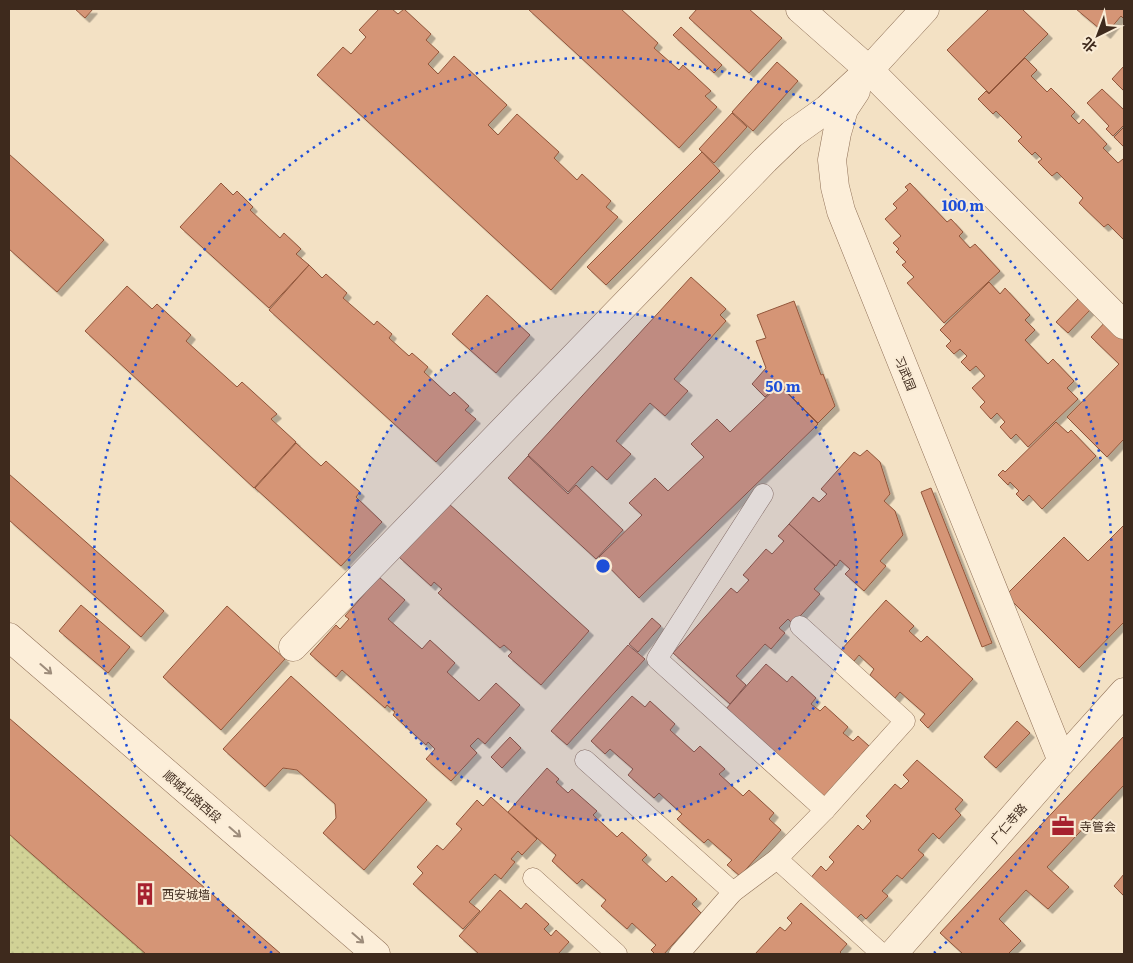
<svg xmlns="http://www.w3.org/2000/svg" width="1133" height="963" font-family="Literata,'Noto Sans SC',serif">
<defs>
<pattern id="park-dots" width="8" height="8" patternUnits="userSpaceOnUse" patternTransform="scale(1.25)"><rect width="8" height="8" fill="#d1d296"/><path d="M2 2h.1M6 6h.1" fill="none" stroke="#b4b481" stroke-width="1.8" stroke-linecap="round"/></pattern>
<filter id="shadow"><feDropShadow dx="4.5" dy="4.5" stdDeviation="0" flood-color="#0004"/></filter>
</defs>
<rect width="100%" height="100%" fill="#f3e1c4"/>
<!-- park -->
<polygon fill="url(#park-dots)" points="9,834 146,954 9,954"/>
<!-- building -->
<g fill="#d59576" stroke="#92563b" filter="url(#shadow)">
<polygon points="75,9 93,9 85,18"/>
<polygon points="379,9 392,9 398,14 404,9 431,34 426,40 439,52 428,64 438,74 454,56 507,105 488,125 498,135 517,114 559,152 554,158 577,180 582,174 611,201 606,207 618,217 551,290 317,75 343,47 351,54 366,37 359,30"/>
<polygon points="528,9 621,9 658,43 654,48 679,70 683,65 711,91 705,96 717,107 679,148"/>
<polygon points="697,9 749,9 782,38 749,73 689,18"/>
<polygon points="989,9 1022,9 1048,34 989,93 947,50"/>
<polygon points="1076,9 1124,9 1124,19 1121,16 1106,34"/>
<polygon points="681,27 722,65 714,73 673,35"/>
<polygon points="1025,58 1037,70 1031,76 1047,92 1051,88 1075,112 1071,116 1079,124 1083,119 1107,144 1103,148 1118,163 1123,159 1124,161 1124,240 1108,224 1104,227 1079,203 1083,198 1057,172 1052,176 1038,162 1042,159 1035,152 1032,155 1018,141 1022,137 996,111 993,114 978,99 986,91 989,94"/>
<polygon points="777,62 798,81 753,131 732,112"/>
<polygon points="1124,66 1124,91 1112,79"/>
<polygon points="1102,89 1124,110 1124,125 1113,136 1106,129 1109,126 1087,103"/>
<polygon points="732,113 747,127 714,163 699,149"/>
<polygon points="1124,127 1124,147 1114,137"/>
<polygon points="702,152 720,171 606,285 587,267"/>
<polygon points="9,154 104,240 57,292 9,249"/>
<polygon points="221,183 233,195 237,191 253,207 250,210 280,238 284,233 301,249 296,254 309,265 269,308 180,227"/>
<polygon points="910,183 947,222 951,219 963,232 959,236 970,248 975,244 1000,271 944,323 907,283 914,277 902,265 906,262 896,252 899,249 893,243 901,236 885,219 897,208 893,204 908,190 905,187"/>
<polygon points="309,265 322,278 326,274 347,293 343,298 374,325 377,321 392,334 389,338 409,356 412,353 428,367 424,372 450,396 454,392 469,406 465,410 476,419 436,462 269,310"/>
<polygon points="691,277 726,309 720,315 726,321 674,379 688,391 665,416 650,403 616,441 631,454 607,480 592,466 568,492 528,455"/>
<polygon points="989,282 1000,294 1005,288 1030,315 1025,320 1035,330 1025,340 1048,364 1053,359 1074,381 1067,388 1078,399 1028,447 1016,434 1011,439 1000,427 1005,422 997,413 991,419 980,407 985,402 972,388 985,376 976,366 970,371 961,362 967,356 960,349 954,354 946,346 951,341 940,330"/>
<polygon points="127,286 152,309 157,304 191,335 186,341 237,387 242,382 277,414 271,419 296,442 254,488 85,331"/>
<polygon points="487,295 530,335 496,373 452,334"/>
<polygon points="1079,298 1091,309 1068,333 1056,322"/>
<polygon points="794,301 821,375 823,374 835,406 818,423 779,384 765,397 752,384 766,368 756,341 766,338 757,315"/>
<polygon points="1109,318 1124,333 1124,439 1107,457 1067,417 1119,364 1091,337"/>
<polygon points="779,385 818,424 639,598 599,557 642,515 629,503 655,478 668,491 704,457 691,444 717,419 730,432"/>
<polygon points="1056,422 1068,433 1071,430 1096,456 1042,509 1029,495 1023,501 1016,494 1019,491 1010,482 1008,485 998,475 1003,470 1005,472"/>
<polygon points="296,443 321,466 326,461 360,492 356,497 382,522 341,566 255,488"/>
<polygon points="867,450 880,462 890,494 884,501 895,511 903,535 880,561 886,566 864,591 845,574 850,569 840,560 836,566 789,524 813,497 819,502 827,494 821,489 854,452 860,456"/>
<polygon points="528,456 568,494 576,485 623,530 596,559 508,478"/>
<polygon points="9,474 164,611 141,637 9,520"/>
<polygon points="931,488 992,643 982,647 921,492"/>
<polygon points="448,503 589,631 541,685 508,656 512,652 504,645 500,648 438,593 442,589 434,582 431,586 399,557"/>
<polygon points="789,524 835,566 814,589 820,594 793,624 788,619 779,628 785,633 771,649 765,644 736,676 746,685 730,704 673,653 731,588 737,593 749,580 743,575 766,549 772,554 784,541 778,536"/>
<polygon points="1124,525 1124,622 1079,668 1006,595 1064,537 1088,561"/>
<polygon points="379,577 405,600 388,619 422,649 430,640 455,663 447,672 479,701 496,683 520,705 485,744 478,738 470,746 477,753 451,781 426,759 435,749 428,742 426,745 393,715 395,712 387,705 385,708 342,670 336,677 310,654 336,625 340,629 349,619 345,616"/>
<polygon points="886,600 914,626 909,631 921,642 927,636 973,679 928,728 920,720 925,714 900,692 895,698 870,675 874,669 859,655 854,661 841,650"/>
<polygon points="81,605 130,647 108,673 59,631"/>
<polygon points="227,606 285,659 221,730 163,677"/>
<polygon points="652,618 661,626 638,652 629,644"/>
<polygon points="628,645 645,659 567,745 551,731"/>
<polygon points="766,664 787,682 792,676 816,698 811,704 820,711 825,706 848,727 843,733 853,741 858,736 869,746 823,798 725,710"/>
<polygon points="291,676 427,800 364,870 323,833 336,818 335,804 297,770 283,768 265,787 223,749"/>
<polygon points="632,696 645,707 650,701 675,724 670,730 694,752 700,746 725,769 719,774 743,796 749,790 774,813 769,819 781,830 740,876 727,865 732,860 708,839 704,843 677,819 682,814 659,793 654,798 628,775 633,769 610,749 605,754 591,741"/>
<polygon points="9,718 281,954 146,954 9,834"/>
<polygon points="1017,721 1030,733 996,768 984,757"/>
<polygon points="1124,736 1124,785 1047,867 1069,887 1048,909 1026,890 999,919 1021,941 1008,954 963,954 940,933"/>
<polygon points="510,737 521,748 502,768 491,757"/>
<polygon points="917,760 963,800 955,809 961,815 939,839 933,833 918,850 924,855 902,879 897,875 882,891 888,896 866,919 861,914 852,923 807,882 821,866 826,871 834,862 829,857 858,825 863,830 871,821 866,816 895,784 901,789 909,781 903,775"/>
<polygon points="547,768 559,779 556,782 568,793 572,789 597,811 593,815 617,837 622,832 647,855 642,860 666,882 672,876 697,899 692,904 701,913 664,954 655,954 651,950 656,945 632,923 627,929 601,906 606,900 582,879 577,884 552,861 556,855 508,812"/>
<polygon points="491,797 537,839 522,855 518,851 511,859 515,862 501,879 495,874 469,902 480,911 463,929 413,884 423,873 417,867 437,845 443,850 462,829 456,824 477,800 483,806"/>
<polygon points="1124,874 1124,896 1114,886"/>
<polygon points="500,890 521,909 526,903 549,924 544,929 551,936 556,930 569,942 558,954 479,954 459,936"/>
<polygon points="801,903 847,944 840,952 842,954 755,954 780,927 785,931 792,923 787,918"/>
</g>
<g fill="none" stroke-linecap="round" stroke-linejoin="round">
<defs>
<g id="service">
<polyline points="763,494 657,659 825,810"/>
<polyline points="585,760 733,892"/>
<polyline points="777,859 882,954"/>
<polyline points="533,878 617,954"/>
<polyline points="679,954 733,892 777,859 825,810 905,721 800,626"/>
</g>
<g id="minor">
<polyline points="869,70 1124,325"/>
<polyline points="856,91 844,109 837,133 832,160 835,187 841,211 1062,761"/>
<polyline points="293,647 765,160 792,134 827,109 869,70"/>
<polyline points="893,954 1062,761 1124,692"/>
</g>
<g id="tertiary">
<polyline points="800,9 869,70 925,9"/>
<polyline points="9,637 376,954"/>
</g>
</defs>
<!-- service casing -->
<use href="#service" stroke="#907158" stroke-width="21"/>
<!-- minor casing -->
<use href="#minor" stroke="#907158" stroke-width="29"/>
<!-- tertiary casing -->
<use href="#tertiary" stroke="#907158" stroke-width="29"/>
<!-- service -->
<use href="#service" stroke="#fceed9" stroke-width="20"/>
<!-- minor -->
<use href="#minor" stroke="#fceed9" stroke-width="28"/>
<!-- tertiary -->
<use href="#tertiary" stroke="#fceed9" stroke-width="28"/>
</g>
<!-- one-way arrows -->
<defs><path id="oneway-shaft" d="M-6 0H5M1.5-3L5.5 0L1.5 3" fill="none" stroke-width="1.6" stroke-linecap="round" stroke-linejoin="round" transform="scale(1.25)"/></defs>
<g stroke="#9d8c7b">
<use href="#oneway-shaft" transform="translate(46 669) rotate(41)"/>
<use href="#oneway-shaft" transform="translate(235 832) rotate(41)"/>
<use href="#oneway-shaft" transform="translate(358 938) rotate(41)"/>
</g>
<!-- distance rings -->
<circle cx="603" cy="566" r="254" fill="#1d4ed8" fill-opacity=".12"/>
<g fill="none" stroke="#1d4ed8" stroke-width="2.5" stroke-dasharray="2.5 5">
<circle cx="603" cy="566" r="254"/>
<path d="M272 953A509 509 0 1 1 934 953"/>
</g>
<!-- icons -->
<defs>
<symbol id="office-bare" viewBox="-9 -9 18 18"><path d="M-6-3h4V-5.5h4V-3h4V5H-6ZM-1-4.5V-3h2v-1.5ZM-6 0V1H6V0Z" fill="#a6212e" stroke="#f9ebd5" stroke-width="2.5" paint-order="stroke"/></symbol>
<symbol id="building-bare" viewBox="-9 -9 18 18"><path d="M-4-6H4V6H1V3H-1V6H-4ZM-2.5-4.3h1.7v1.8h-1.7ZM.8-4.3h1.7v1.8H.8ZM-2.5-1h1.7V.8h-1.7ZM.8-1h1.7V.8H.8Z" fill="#a6212e" stroke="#f9ebd5" stroke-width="2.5" paint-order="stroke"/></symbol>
</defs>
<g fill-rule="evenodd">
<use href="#office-bare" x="1047" y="810" width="32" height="32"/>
<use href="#building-bare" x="129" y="878" width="32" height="32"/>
</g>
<g text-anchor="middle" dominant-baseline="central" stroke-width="4" stroke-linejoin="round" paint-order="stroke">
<!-- street labels -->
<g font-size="12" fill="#3e2a1d" stroke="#f9ebd5">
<text transform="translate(906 373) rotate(68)">习武园</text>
<text transform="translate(193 796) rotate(41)">顺城北路西段</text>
<text transform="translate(1008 823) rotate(-49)">广仁寺路</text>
</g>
<!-- poi labels -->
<g font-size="12" fill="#3e2a1d" stroke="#f9ebd5" text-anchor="start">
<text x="1080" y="826">寺管会</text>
<text x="162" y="894">西安城墙</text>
</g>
</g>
<circle cx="603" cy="566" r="8" fill="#1d4ed8" stroke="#f9ebd5" stroke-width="2.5"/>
<g font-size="15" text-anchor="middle" font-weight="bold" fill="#1d4ed8" stroke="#f9ebd5" stroke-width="4" stroke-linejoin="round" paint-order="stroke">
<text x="963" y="211">100 m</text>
<text x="783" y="392">50 m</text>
</g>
<!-- border -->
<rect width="1133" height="963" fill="none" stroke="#3e2a1d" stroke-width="20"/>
<!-- north arrow -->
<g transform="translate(1098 35) rotate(222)" stroke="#f9ebd5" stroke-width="4" paint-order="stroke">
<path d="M0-4L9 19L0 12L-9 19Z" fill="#3e2a1d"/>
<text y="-8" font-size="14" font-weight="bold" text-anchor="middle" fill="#3e2a1d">北</text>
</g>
</svg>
